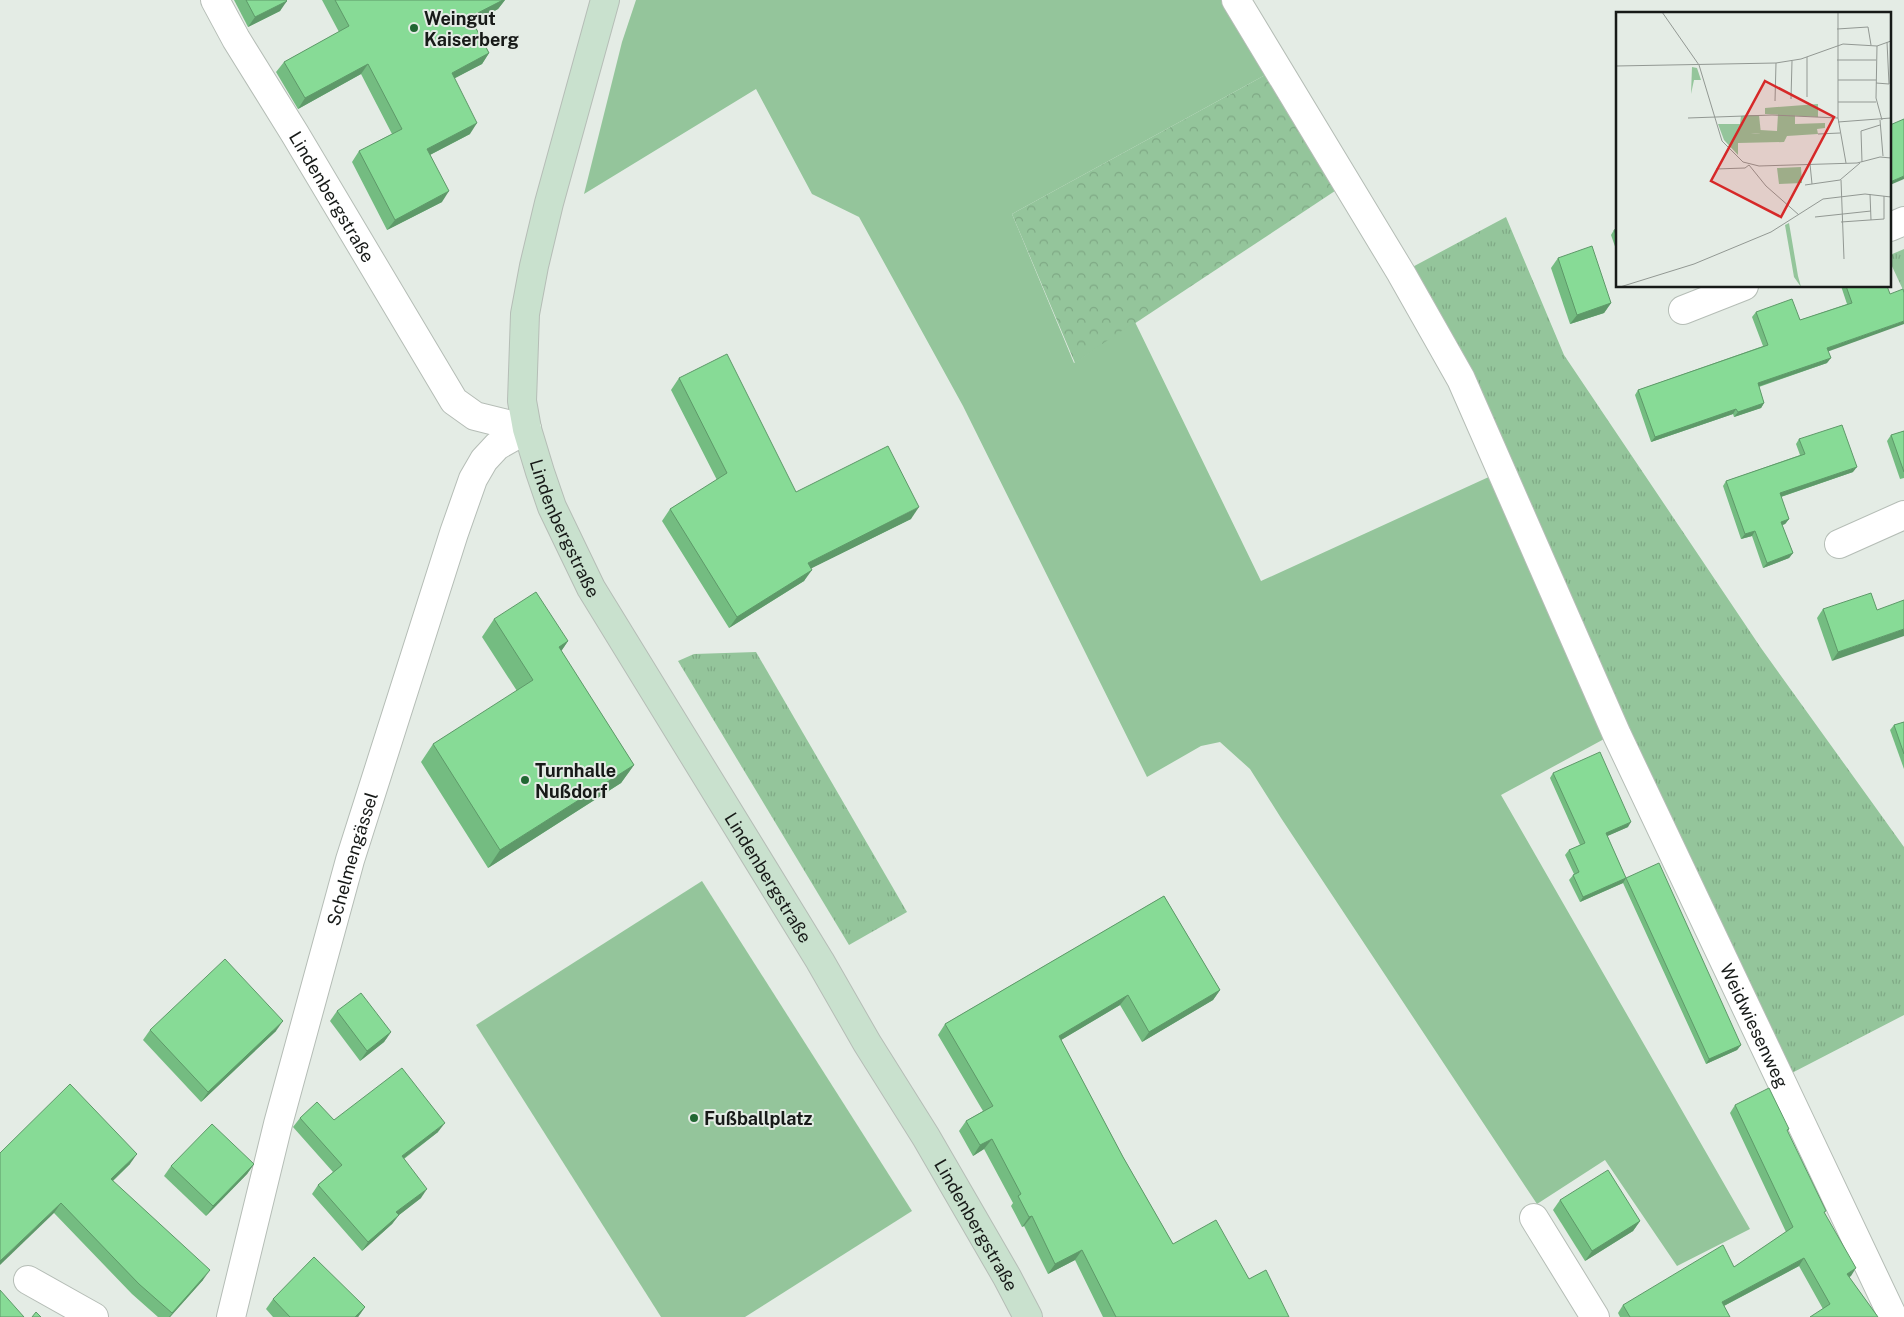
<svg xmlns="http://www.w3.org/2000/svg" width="1904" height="1317" font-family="'Public Sans',sans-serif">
<defs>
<pattern id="grass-tufts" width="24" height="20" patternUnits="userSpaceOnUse" patternTransform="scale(1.25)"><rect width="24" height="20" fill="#94c59b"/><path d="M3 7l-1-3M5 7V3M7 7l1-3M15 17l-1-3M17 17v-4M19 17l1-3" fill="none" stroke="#7fa985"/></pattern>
<pattern id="forest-crowns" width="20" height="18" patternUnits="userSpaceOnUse" patternTransform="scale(1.25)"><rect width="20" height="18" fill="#94c59b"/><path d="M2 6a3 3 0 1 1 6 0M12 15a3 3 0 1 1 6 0" fill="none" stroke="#7fa985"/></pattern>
</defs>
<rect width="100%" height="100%" fill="#e4ece5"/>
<!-- grass -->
<g fill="url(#grass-tufts)">
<polygon points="1506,217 1564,355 1761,648 1904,847 1904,1015 1786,1076 1405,271"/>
<polygon points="1904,249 1904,292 1890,262 1890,255"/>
<polygon points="756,652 907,912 849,945 678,661 694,654"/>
</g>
<!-- forest -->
<polygon fill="url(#forest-crowns)" points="1278,68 1347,183 1075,363 1012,214"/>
<!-- garden -->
<g fill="#94c59b">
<polygon points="636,0 1236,0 1278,68 1012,214 1074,363 1135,322 1261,581 1515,465 1628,726 1501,795 1750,1229 1677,1266 1605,1160 1537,1204 1281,818 1250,769 1220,742 1201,746 1147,777 963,406 859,217 812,194 756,89 584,194 622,42"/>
<polygon points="702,881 912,1211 745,1317 661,1317 476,1025"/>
</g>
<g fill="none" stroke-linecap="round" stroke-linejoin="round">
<defs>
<g id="minor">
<path id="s1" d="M 215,0 L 236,39 L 295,134 L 454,401 L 475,416 L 527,429"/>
<path id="s2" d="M 1236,0 L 1401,273 L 1461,379 L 1617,735 L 1893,1317"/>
<polyline points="1890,227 1904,221"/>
<polyline points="1683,310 1744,286"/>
<polyline points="1839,544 1904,515"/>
<polyline points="1534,1218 1595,1317"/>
<polyline points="28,1280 94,1317"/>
<path id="s3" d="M 231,1317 L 278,1124 L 350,860 L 454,533 L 473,479 L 484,460 L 497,446 L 527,429"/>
</g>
<g id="secondary">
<path id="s4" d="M 605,0 L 549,203 L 534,266 L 525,314 L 522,401 L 527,429 L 540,472 L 552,507 L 591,588 L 820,961 L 867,1043 L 926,1137 L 1007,1277 L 1028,1317"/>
</g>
</defs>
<!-- minor casing -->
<use href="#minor" stroke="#b5bdb6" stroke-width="30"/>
<!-- secondary casing -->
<use href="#secondary" stroke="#b5bdb6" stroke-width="30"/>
<!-- minor -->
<use href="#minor" stroke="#fff" stroke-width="28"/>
<!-- secondary -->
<use href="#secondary" stroke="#c9e1ce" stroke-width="28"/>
</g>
<!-- wall -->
<g fill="#74bc81">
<polygon points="234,0 286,0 280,11 248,27"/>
<polygon points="322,0 505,0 498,9 473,22 489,53 482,64 454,78 470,134 430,155 442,202 387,230 352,162 359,151 392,134 361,74 298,109 276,72 284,62 339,32"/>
<polygon points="1618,229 1618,255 1611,235 1614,230"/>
<polygon points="1558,258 1611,303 1604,313 1570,324 1551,268"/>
<polygon points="1841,286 1887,286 1828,351 1827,363 1759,387 1764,403 1761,408 1734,417 1733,414 1651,442 1635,395 1638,390 1763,346 1752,317 1756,312 1800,320 1847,304"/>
<polygon points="679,378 796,492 911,519 811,568 804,581 729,628 662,521 670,509 717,480 671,390"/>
<polygon points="1904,431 1904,478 1900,479 1887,441 1891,435"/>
<polygon points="1799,439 1853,472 1781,497 1789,519 1785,524 1782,525 1793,553 1789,558 1763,568 1752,536 1741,539 1723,486 1726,481 1800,455 1796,444"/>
<polygon points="1823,609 1877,610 1832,661 1817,618"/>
<polygon points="494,619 568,641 561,651 634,765 621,783 488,868 421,762 433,744 517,691 482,637"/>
<polygon points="1904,722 1904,769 1890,730 1894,725"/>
<polygon points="1553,773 1628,827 1607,836 1626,878 1741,1045 1737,1050 1706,1064 1623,883 1580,902 1569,880 1574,874 1565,855 1569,850 1580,845 1550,778"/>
<polygon points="1164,896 1220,990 1213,1000 1142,1042 1120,1005 1061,1040 1123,1157 1173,1244 1249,1279 1289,1317 1103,1317 1075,1260 1048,1274 1024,1226 1022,1227 1011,1206 1013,1203 984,1149 973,1156 959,1131 966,1121 983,1111 938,1035 945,1024"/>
<polygon points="337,1011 391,1032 384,1042 360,1061 330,1021"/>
<polygon points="150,1030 276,1031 201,1102 143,1040"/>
<polygon points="1735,1105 1789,1129 1787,1131 1825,1214 1851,1276 1849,1277 1878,1317 1823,1309 1799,1266 1724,1306 1730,1317 1620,1317 1618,1313 1623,1305 1734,1267 1786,1232 1730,1113"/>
<polygon points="300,1118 334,1120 438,1132 404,1159 421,1198 399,1215 392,1224 362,1251 312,1194 318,1185 333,1172 293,1127"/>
<polygon points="0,1153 130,1164 113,1181 203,1280 170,1317 158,1317 132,1294 54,1213"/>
<polygon points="254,1164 247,1174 206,1216 164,1176 171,1166"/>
<polygon points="1560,1200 1640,1221 1633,1231 1585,1261 1553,1210"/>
<polygon points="273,1299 365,1307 358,1317 273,1317 266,1309"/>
</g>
<!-- shaded-wall -->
<g fill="#5e9969">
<polygon points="503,0 505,0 498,9 463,28 470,17"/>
<polygon points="287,1 280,11 248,27 255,17"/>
<polygon points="489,53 482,64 444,84 452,73"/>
<polygon points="368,64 361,74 298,109 305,98"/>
<polygon points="477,123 470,134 420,160 427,149"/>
<polygon points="1904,176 1904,179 1890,185 1890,182"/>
<polygon points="449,191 442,202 387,230 395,220"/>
<polygon points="1611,303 1604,313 1570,324 1577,315"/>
<polygon points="1904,321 1904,324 1824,353 1827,348"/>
<polygon points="1831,358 1827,363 1754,388 1758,383"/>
<polygon points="1764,403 1761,408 1734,417 1738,412"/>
<polygon points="1736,409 1733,414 1651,442 1655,437"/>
<polygon points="1857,467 1853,472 1777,498 1780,493"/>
<polygon points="919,507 911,519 800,574 808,563"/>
<polygon points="1789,519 1785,524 1777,527 1781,522"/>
<polygon points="1755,531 1752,536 1741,539 1745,534"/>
<polygon points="1793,553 1789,558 1763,568 1767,563"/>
<polygon points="812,570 804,581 729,628 737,617"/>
<polygon points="1904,629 1904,636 1832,661 1838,652"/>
<polygon points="568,641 556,659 559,647"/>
<polygon points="634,765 621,783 488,868 500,850"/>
<polygon points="1631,822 1628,827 1603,838 1606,833"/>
<polygon points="1626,878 1623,883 1580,902 1583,897"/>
<polygon points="1220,990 1213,1000 1142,1042 1149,1032"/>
<polygon points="1128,995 1120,1005 1051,1046 1059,1036"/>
<polygon points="283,1021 276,1031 201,1102 208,1092"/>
<polygon points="391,1032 384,1042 360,1061 367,1051"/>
<polygon points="1741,1045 1737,1050 1706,1064 1709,1059"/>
<polygon points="445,1123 438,1132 395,1165 402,1156"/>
<polygon points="992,1139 984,1149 973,1156 980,1145"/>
<polygon points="137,1154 130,1164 104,1189 111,1179"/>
<polygon points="254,1164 247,1174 206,1216 213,1206"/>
<polygon points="427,1189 421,1198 390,1222 396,1212"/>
<polygon points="61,1203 54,1213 0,1265 0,1261"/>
<polygon points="399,1215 392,1224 362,1251 368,1242"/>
<polygon points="1032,1216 1024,1226 1022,1227 1029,1217"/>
<polygon points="1640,1221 1633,1231 1585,1261 1592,1251"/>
<polygon points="1082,1250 1075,1260 1048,1274 1055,1264"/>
<polygon points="1804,1258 1799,1266 1716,1310 1722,1302"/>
<polygon points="1856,1268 1851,1276 1841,1281 1847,1274"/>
<polygon points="210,1270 203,1280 170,1317 169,1317"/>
<polygon points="365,1307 358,1317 355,1317"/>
</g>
<!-- building -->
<g fill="#87db96" stroke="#5e9969">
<polygon points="246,0 286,0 287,1 255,17"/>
<polygon points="335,0 503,0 470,17 489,53 452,73 477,123 427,149 449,191 395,220 359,151 402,129 368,64 305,98 284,62 349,26"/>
<polygon points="1904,119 1904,176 1890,182 1890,125"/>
<polygon points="1618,229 1618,240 1614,230"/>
<polygon points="1592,246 1611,303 1577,315 1558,258"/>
<polygon points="1846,286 1887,286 1890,294 1903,289 1904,293 1904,321 1827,348 1831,358 1758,383 1764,403 1738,412 1736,409 1655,437 1638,390 1768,345 1756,312 1792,299 1800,320 1852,303"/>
<polygon points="727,354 796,492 888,446 919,507 808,563 812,570 737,617 670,509 727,473 679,378"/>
<polygon points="1842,425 1857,467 1780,493 1789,519 1781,522 1793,553 1767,563 1755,531 1745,534 1726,481 1805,454 1799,439"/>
<polygon points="1904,431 1904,472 1891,435"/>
<polygon points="536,592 568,641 559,647 634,765 500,850 433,744 533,680 494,619"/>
<polygon points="1871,593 1877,610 1904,600 1904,629 1838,652 1823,609"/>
<polygon points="1904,722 1904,754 1894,725"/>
<polygon points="1600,752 1631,822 1606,833 1626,878 1583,897 1573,875 1579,872 1569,850 1585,843 1553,773"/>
<polygon points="1659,863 1741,1045 1709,1059 1626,878"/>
<polygon points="1164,896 1220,990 1149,1032 1128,995 1059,1036 1123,1157 1173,1244 1216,1220 1249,1279 1266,1270 1289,1317 1116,1317 1082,1250 1055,1264 1032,1216 1029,1217 1018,1196 1021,1194 992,1139 980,1145 966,1121 993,1106 945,1024"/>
<polygon points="225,959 283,1021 208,1092 150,1030"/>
<polygon points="361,993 391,1032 367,1051 337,1011"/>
<polygon points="402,1068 445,1123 402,1156 427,1189 396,1212 399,1215 368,1242 318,1185 342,1165 300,1118 317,1102 334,1120"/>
<polygon points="70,1084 137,1154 111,1179 210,1270 172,1313 139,1284 61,1203 0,1261 0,1153"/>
<polygon points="1769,1088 1789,1129 1787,1130 1826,1211 1824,1212 1856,1268 1847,1274 1878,1317 1810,1317 1830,1304 1804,1258 1722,1302 1730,1317 1630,1317 1623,1305 1723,1245 1734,1267 1793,1227 1735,1105"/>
<polygon points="212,1124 254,1164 213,1206 171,1166"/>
<polygon points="1608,1170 1640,1221 1592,1251 1560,1200"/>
<polygon points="314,1257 365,1307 355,1317 290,1317 273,1299"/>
<polygon points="0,1290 24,1317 0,1317"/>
<polygon points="36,1312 41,1317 32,1317"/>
</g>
<!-- markers -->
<g fill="#216733" stroke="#e4ece5" stroke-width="2">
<circle cx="414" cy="28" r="5"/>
<circle cx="525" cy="780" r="5"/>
<circle cx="694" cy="1118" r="5"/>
</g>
<g text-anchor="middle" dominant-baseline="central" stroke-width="4" stroke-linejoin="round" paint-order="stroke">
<!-- poi labels -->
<g font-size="18" font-weight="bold" fill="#171a18" stroke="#e4ece5" text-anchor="start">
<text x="424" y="18">Weingut<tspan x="424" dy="21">Kaiserberg</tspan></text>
<text x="535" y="770">Turnhalle<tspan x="535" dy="21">Nußdorf</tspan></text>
<text x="704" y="1118">Fußballplatz</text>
</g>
<!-- street labels -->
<g font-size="18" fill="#171a18" stroke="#e4ece5">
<text stroke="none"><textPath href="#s1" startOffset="229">Lindenbergstraße</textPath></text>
<text stroke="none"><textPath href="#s4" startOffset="546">Lindenbergstraße</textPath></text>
<text stroke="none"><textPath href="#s3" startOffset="474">Schelmengässel</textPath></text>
<text stroke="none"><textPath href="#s4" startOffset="951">Lindenbergstraße</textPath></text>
<text stroke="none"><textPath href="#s2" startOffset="1151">Weidwiesenweg</textPath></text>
<text stroke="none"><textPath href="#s4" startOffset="1356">Lindenbergstraße</textPath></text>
</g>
</g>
<!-- overview -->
<g transform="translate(1616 12)">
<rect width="275" height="275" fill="#e4ece5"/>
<path d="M 76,55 L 81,56 L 85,68 L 78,68 L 75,82 ZM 202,92 L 202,105 L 149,102 L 149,96 ZM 173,211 L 182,264 L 185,275 L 178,265 L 169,213 Z" fill="#94c59b"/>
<path d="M 135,103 L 143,103 L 145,122 L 135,121 Z" fill="#94c59b"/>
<path d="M 162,102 L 179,103 L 179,112 L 209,111 L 209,116 L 201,117 L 202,122 L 171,124 L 168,130 L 122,131 L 122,143 L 108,128 L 102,112 L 124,112 L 125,104 L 135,103 L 135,121 L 144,122 L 144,118 L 161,119 ZM 185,155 L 186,171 L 163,172 L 161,156 Z" fill="#94c59b"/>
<path fill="none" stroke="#929893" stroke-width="1" d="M 46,0 L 83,53 L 106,129 L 127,150 L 143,154 L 241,151 L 264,145 L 275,146M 222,0 L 222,106 L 230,151M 221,17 L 252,15 L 255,33M 261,34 L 260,86 L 266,108M 221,48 L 260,48M 0,54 L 160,51 L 185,47 L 227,32 L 261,34 L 275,29M 222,68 L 260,68M 260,71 L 273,72 L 271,30M 191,85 L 191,45M 175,87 L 176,49M 159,89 L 160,51M 222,90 L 260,90M 72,106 L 156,103 L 222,106M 264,108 L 267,144M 222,110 L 275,106M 202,122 L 224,121M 246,150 L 245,119 L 264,113M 194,152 L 196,172M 100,157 L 129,156 L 133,153 L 150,174 L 183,203M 225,168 L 228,247M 189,173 L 224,168 L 244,151M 254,182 L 255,208M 199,205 L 255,199M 225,210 L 268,207 L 268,184M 4,275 L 78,252 L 155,220 L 207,187 L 249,182 L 275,185"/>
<path fill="#d62828" fill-opacity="0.15" stroke="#d62828" stroke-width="2.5" d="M 149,69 L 218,105 L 165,205 L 95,169 Z"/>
<rect width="275" height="275" fill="none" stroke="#171a18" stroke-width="2.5"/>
</g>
</svg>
